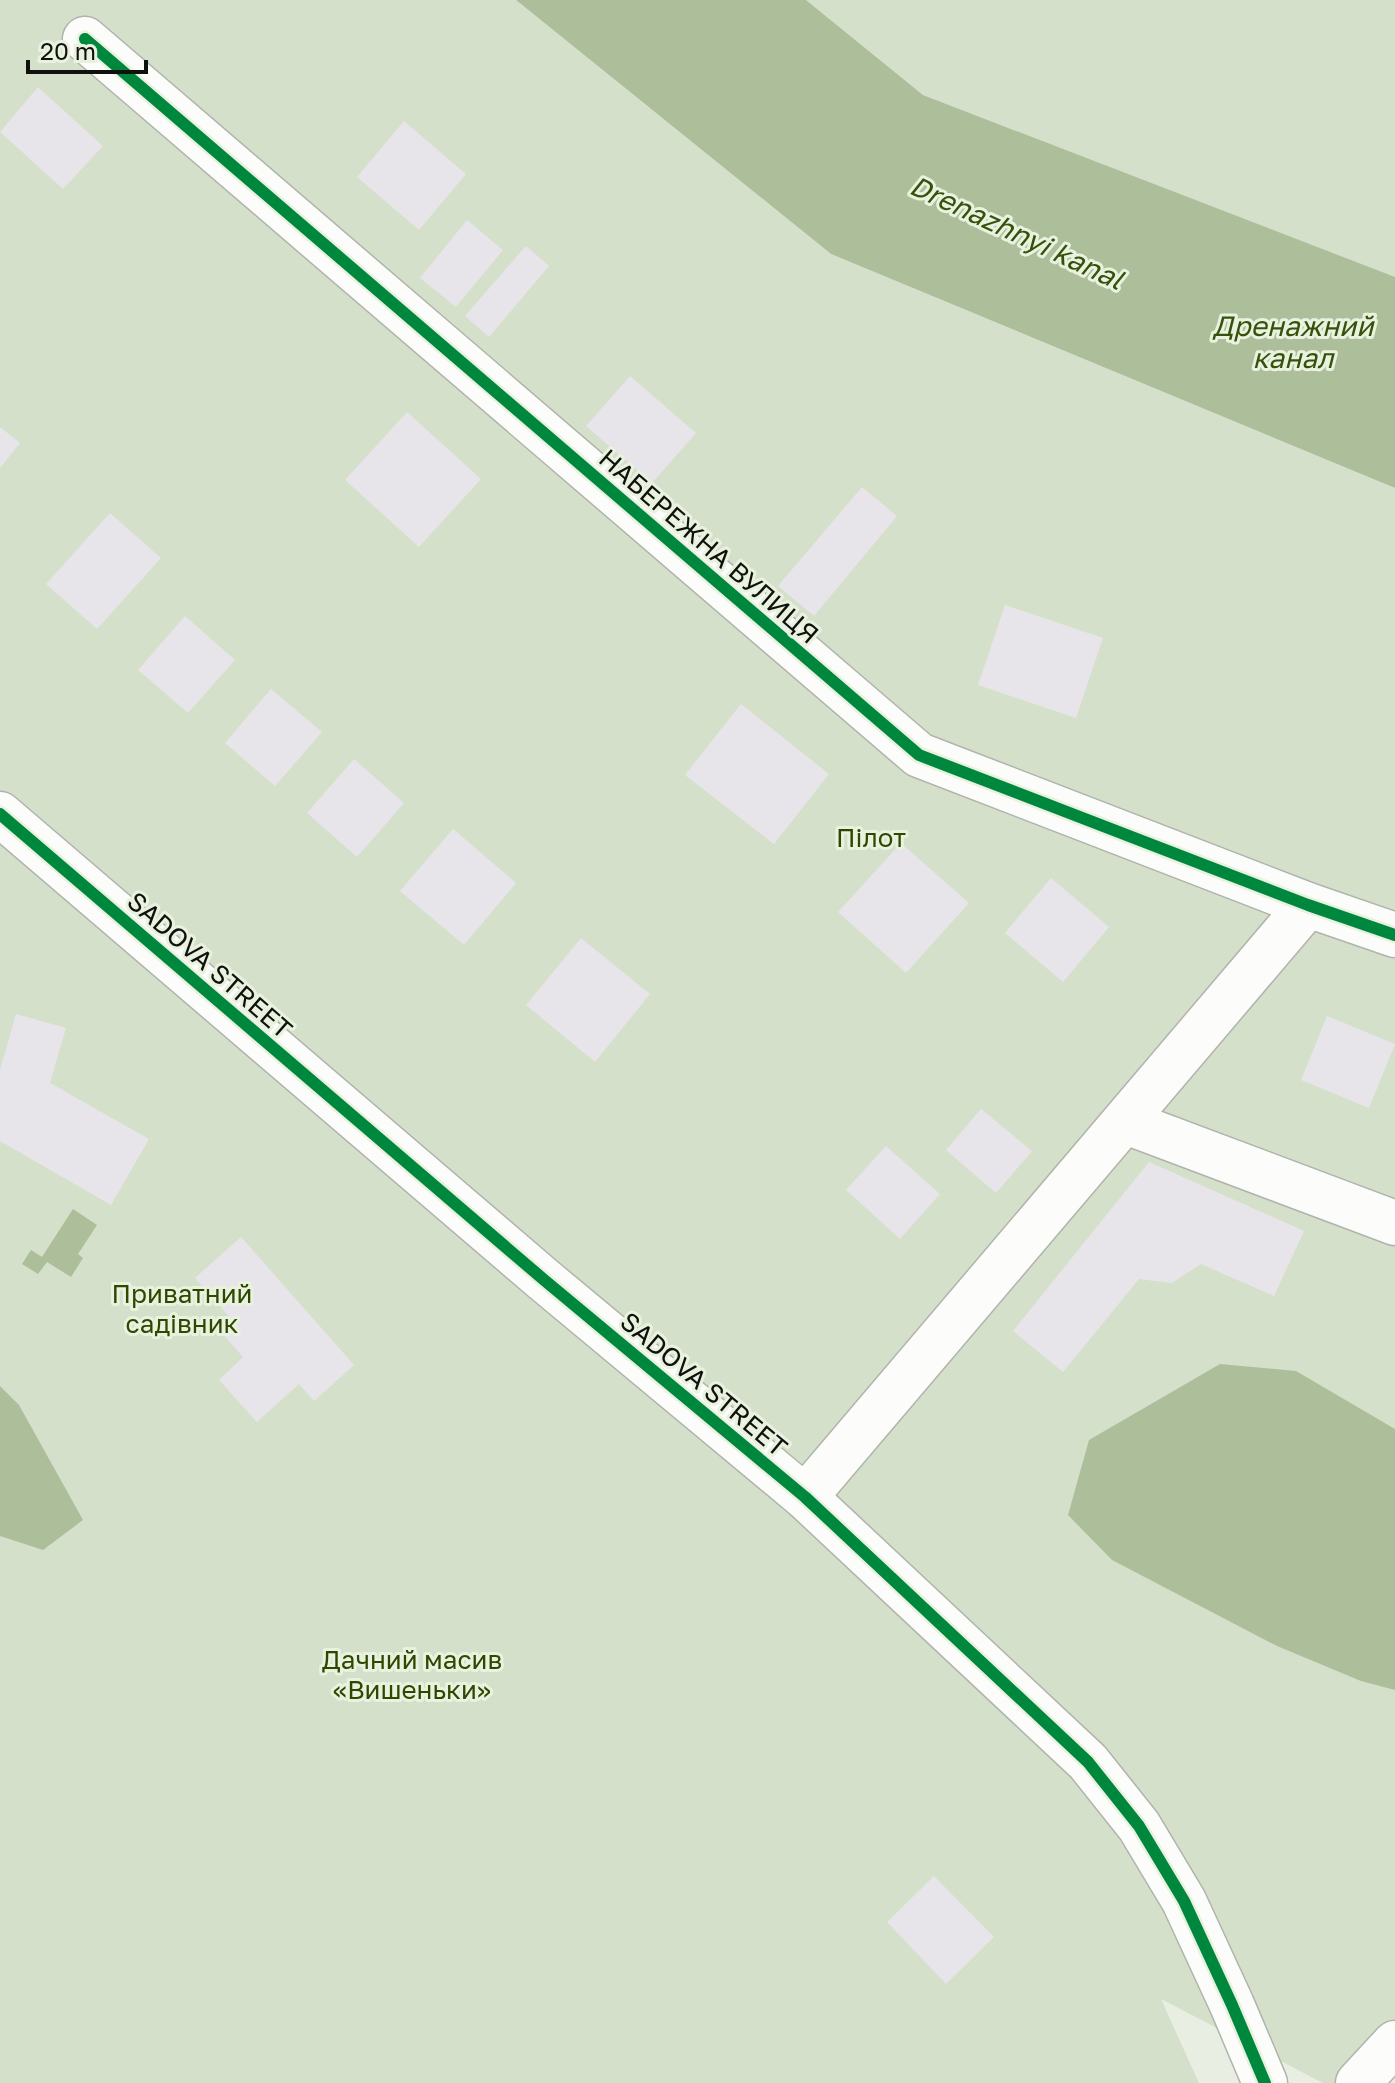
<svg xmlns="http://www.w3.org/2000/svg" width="1395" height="2083" font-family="'Golos Text',sans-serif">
<rect width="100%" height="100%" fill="#e9eee3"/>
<!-- green -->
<g fill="#d5e0cb">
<polygon points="0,0 516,0 831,254 1395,488 1395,2020 1336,2083 1323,2083 1161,1999 1199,2083 0,2083"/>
<polygon points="806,0 1395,0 1395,278 923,95"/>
</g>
<!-- water -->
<g fill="#adbe9b">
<polygon points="516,0 806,0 923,95 1395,277 1395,488 831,254"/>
<polygon points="73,1209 97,1225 78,1254 83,1258 71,1277 47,1262 38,1274 22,1264 31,1250 42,1257"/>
<polygon points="1220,1364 1296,1371 1395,1429 1395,1690 1361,1681 1277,1646 1112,1560 1068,1515 1089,1440"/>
<polygon points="0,1386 19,1405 83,1520 43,1550 0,1536"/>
</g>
<!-- building -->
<g fill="#e7e5e9">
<polygon points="38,87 103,146 63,189 0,132"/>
<polygon points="404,121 466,174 419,230 357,177"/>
<polygon points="467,220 503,250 456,307 420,278"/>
<polygon points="526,246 549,266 489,337 465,316"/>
<polygon points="630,376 696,433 652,483 586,426"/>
<polygon points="407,412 481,479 419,547 345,480"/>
<polygon points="0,427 20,443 0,468"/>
<polygon points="862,487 897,516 814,616 778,586"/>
<polygon points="110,513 161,558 97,629 46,584"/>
<polygon points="1005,605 1103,638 1076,718 978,685"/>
<polygon points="185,616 235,660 188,713 138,670"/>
<polygon points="271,689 322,732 275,786 225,743"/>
<polygon points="741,704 829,774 774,844 685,775"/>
<polygon points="354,759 404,803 357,857 307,813"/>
<polygon points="453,829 516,883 464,945 400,891"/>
<polygon points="901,843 969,903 906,973 838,912"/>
<polygon points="1051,878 1109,927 1063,982 1005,933"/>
<polygon points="581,938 650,994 595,1062 526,1005"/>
<polygon points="16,1014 66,1028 50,1083 149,1139 111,1205 0,1141 0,1070"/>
<polygon points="1327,1016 1395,1044 1369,1108 1301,1080"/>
<polygon points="981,1109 1032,1151 996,1193 946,1150"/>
<polygon points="886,1146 940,1194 900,1239 846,1190"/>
<polygon points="1149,1162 1304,1231 1274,1296 1201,1264 1172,1283 1139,1279 1063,1372 1013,1331"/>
<polygon points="241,1237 354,1365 314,1401 299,1384 257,1422 219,1380 243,1357 221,1332 233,1321 195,1278"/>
<polygon points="934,1876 994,1937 946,1984 887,1922"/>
</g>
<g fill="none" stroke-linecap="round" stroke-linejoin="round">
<defs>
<g id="minor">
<polyline points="85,39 919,755 1308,905 1395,935"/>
<polyline points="1126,1122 1395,1223"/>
<polyline points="805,1497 1308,905"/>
<polyline points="1358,2083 1395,2043"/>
</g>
<polyline id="tertiary" points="0,814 543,1279 805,1497 1088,1762 1139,1826 1184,1901 1232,2005 1265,2083"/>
</defs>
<!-- minor casing -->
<use href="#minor" stroke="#b0b4ac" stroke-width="47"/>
<!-- tertiary casing -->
<use href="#tertiary" stroke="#b0b4ac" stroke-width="47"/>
<!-- minor -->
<use href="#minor" stroke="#fcfcfb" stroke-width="44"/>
<!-- tertiary -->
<use href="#tertiary" stroke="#fcfcfb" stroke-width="44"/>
<defs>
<g id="cycleway">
<polyline points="85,39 919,755 1308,905 1395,935"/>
<polyline points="0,814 543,1279 805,1497 1088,1762 1139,1826 1184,1901 1232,2005 1265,2083"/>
</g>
</defs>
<!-- cycleway casing -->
<use href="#cycleway" stroke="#e9f2df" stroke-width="17"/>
<!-- cycleway -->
<use href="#cycleway" stroke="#00873e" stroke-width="12"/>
</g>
<g text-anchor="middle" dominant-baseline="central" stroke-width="6" stroke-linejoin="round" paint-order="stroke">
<!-- street labels -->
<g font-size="26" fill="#0f120c" stroke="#e9f2df">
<text transform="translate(709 546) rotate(41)">НАБЕРЕЖНА ВУЛИЦЯ</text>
<text transform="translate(210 965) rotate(41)">SADOVA STREET</text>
<text transform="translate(704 1384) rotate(40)">SADOVA STREET</text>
</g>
<!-- park labels -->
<g font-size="26" fill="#2e4800" stroke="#e9f2df">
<text x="871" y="837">Пілот</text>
<text x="182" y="1293">Приватний<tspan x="182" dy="30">садівник</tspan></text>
<text x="412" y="1659">Дачний масив<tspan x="412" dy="30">«Вишеньки»</tspan></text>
</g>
<!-- water labels -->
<g font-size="28" font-style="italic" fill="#36510b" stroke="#e9f2df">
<text transform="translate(1017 232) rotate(25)">Drenazhnyi kanal</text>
<text x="1293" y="325">Дренажний<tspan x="1293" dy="32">канал</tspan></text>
</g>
</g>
<!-- scale -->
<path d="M28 60v12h118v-12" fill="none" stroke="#0f120c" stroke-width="4"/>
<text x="40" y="60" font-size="24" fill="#0f120c" stroke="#e9f2df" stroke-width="6" paint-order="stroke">20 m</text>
</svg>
